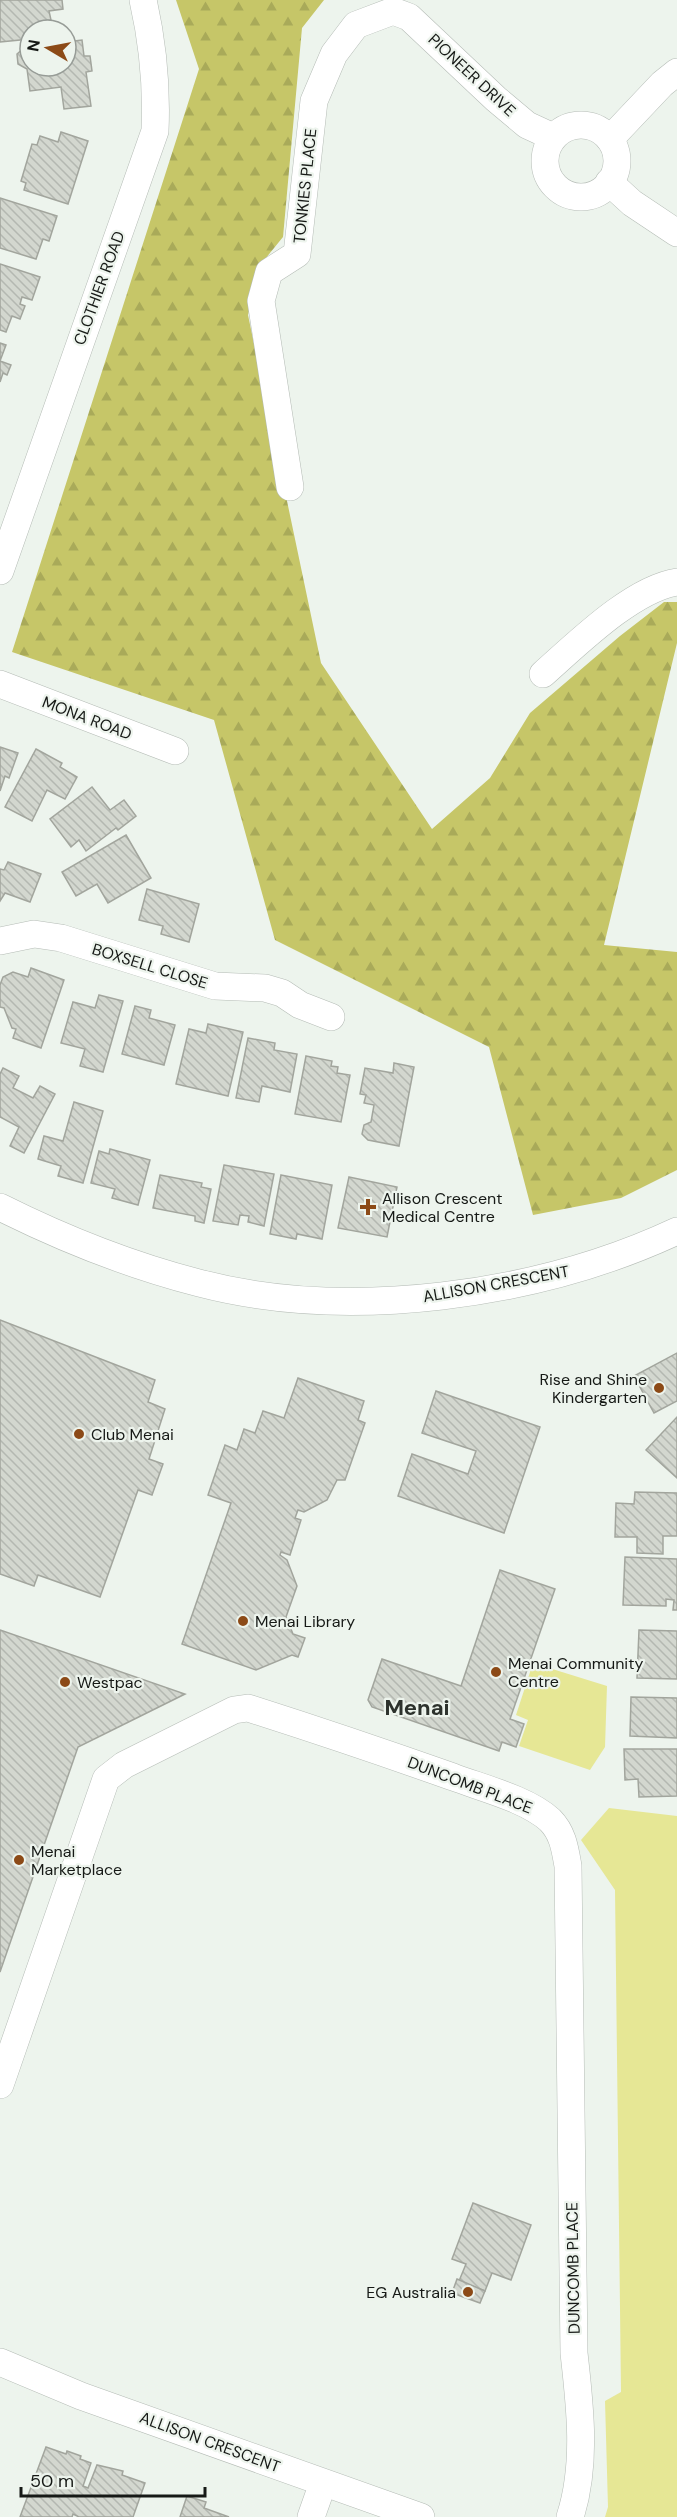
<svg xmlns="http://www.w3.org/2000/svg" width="677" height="2517" font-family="'DM Sans',sans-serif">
<defs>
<pattern id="forest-firs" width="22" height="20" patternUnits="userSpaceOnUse" patternTransform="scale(1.5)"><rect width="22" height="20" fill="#c6c668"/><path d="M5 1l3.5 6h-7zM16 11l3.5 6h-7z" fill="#a9aa59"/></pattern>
<pattern id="building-back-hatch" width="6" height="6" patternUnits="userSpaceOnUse" patternTransform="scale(1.5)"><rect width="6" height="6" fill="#d3d7cf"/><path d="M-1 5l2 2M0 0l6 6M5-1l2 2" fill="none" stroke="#b4b8b1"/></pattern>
</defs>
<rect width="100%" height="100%" fill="#edf4ed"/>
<!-- forest -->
<polygon fill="url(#forest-firs)" points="176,0 324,0 302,28 283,237 261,264 248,315 321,663 432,829 490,778 530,713 620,636 664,602 677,602 677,643 604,945 677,952 677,1170 621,1198 533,1215 489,1047 275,940 214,720 12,652 199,69"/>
<!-- green -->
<g fill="#e6e795">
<polygon points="533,1663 607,1686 605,1747 590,1770 519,1746 528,1720 516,1715"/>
<polygon points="609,1808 677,1816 677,2517 605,2517 608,2507 605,2401 621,2392 615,1890 581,1840"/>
</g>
<!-- building -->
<g fill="url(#building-back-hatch)" stroke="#a2a59d" stroke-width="1.5">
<polygon points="0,0 62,0 63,9 49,11 51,20 43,21 45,30 30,30 30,39 0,42"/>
<polygon points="82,40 84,56 90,56 92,71 86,72 91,106 64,109 61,87 30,91 27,69 18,64 17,54 25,47 30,47 30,66 66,66 66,42"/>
<polygon points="61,132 88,141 68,204 24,190 26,183 21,181 32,144 37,145 40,136 58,142"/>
<polygon points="0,198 57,216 49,241 43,239 36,259 0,248"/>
<polygon points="0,264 40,277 32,300 22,297 20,304 25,306 20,319 12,316 6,332 0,330"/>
<polygon points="0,343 6,345 0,361 11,365 7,375 3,373 0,382"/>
<polygon points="0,747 18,753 9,778 5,776 0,791"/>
<polygon points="36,749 62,763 60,767 77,777 65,799 47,790 32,821 5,807"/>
<polygon points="92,787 110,810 124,800 136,816 118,830 116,828 86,851 79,840 71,847 50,819"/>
<polygon points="126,835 151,878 108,903 97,884 76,896 62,872"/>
<polygon points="8,862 41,874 30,902 5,893 0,901 0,869 4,870"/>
<polygon points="147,889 199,904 189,942 161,934 163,926 139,920"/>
<polygon points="31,968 64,980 41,1048 13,1038 16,1029 12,1028 4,1008 0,1007 0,985 3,977 13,972 28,977"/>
<polygon points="99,995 123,1001 103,1072 80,1066 85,1049 61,1043 73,1002 95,1008"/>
<polygon points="135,1006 151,1010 149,1018 175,1025 164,1065 122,1054"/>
<polygon points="208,1024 243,1032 228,1096 176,1084 189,1029 206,1033"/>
<polygon points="248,1038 275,1043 274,1050 297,1054 290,1092 262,1086 259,1102 236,1098"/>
<polygon points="306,1056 332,1061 331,1066 338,1067 337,1073 350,1075 341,1122 295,1114"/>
<polygon points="394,1063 414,1067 399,1146 368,1140 362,1134 364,1125 371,1122 374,1105 364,1103 366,1095 360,1094 365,1068 393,1073"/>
<polygon points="3,1068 19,1076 13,1088 33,1098 40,1086 55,1094 24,1153 10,1146 19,1127 0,1117 0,1074"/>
<polygon points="74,1102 103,1111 83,1183 58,1176 61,1166 38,1159 44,1136 63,1141"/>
<polygon points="110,1149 150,1160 138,1205 112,1198 115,1189 91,1183 99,1151 109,1154"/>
<polygon points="224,1165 274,1174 264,1226 248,1222 249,1216 240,1215 238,1225 213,1221"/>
<polygon points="160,1175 202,1183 201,1187 211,1189 204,1223 195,1221 195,1216 153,1208"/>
<polygon points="281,1175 332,1185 322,1239 297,1234 296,1239 270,1234"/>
<polygon points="349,1177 397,1187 387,1237 338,1228"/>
<polygon points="0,1320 155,1380 148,1402 165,1409 149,1459 163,1464 152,1495 138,1490 100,1597 38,1575 34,1586 0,1574"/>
<polygon points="677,1353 677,1401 654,1413 634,1376"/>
<polygon points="298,1378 364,1401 358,1420 365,1423 345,1480 337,1480 327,1500 304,1512 298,1510 295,1518 301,1520 290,1555 281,1552 280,1555 287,1560 297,1586 286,1617 293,1634 305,1638 298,1657 292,1655 256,1670 182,1644 231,1503 208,1495 225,1445 237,1450 244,1429 255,1433 263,1411 284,1418"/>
<polygon points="436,1391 540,1427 504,1533 398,1496 412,1454 468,1474 476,1451 422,1433"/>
<polygon points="677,1417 677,1478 646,1450"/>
<polygon points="635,1492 677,1493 677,1536 663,1536 663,1554 637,1553 637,1537 615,1537 616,1503 634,1504"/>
<polygon points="625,1557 677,1559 677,1610 673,1610 674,1600 666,1599 666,1606 623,1605"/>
<polygon points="500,1570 555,1589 510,1719 524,1724 516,1747 502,1742 499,1751 372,1707 368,1700 382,1659 461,1686"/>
<polygon points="0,1630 185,1694 78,1747 0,1972"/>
<polygon points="639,1630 677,1631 677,1679 637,1678"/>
<polygon points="631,1697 677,1698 677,1738 630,1736"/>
<polygon points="624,1749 677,1749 677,1796 639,1797 638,1779 625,1780"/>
<polygon points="473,2203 531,2225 511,2280 492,2273 485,2291 459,2281 466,2264 452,2259"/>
<polygon points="457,2279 485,2291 480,2303 452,2293"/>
<polygon points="46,2447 66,2454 67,2451 81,2456 80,2459 91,2463 83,2486 88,2488 97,2465 123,2471 122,2475 145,2483 133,2517 79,2517 73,2514 72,2517 20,2517"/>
<polygon points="187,2496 206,2502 204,2508 229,2517 180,2517"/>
</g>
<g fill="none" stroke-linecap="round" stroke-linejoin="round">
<defs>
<g id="minor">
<circle cx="581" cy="161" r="36"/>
<polyline points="610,139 662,84 677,72"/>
<polyline points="609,182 632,203 677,233"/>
<polyline points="290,487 261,301 269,272 297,254 314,101 334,54 356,25 393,11 409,17 496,99 527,125 553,137"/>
<path d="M 0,571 L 155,131 C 157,86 153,44 143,0"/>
<path d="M 543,674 C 577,644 632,589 677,582"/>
<polyline points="0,684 175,751"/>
<polyline points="0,941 34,934 61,938 215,986 265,988 282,993 300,1005 331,1017"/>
<path d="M 0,1207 C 64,1239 129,1265 199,1283 C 348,1322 538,1296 677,1231"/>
<path d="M 0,2085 L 106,1779 L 124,1765 L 234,1710 L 248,1708 C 317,1730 385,1753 453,1777 C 482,1788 527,1799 550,1820 C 563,1833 565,1849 568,1866 L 574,2353 C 580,2406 587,2465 570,2517"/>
<polyline points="0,2362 81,2396 421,2517"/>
<polyline points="311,2517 323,2483"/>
</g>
</defs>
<!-- minor casing -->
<use href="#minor" stroke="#b5bcb6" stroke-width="28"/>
<!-- minor -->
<use href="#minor" stroke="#fff" stroke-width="27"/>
</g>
<!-- markers -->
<g fill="#8c4a17" stroke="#edf4ed" stroke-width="2">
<path d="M365 1198h6v6h6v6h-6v6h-6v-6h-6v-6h6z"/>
<circle cx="659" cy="1388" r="6"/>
<circle cx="79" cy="1434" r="6"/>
<circle cx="243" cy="1621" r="6"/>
<circle cx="496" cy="1672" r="6"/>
<circle cx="65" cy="1682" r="6"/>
<circle cx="19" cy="1860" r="6"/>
<circle cx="468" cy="2292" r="6"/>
</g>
<g text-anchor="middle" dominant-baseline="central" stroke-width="4.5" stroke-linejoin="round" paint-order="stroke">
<!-- street labels -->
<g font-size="16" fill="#161916" stroke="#edf4ed">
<text transform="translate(472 75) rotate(43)">PIONEER DRIVE</text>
<text transform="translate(305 186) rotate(-84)">TONKIES PLACE</text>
<text transform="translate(99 288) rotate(-70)">CLOTHIER ROAD</text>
<text transform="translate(87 718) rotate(21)">MONA ROAD</text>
<text transform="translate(150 966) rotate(17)">BOXSELL CLOSE</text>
<text transform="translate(496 1284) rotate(-10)">ALLISON CRESCENT</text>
<text transform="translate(470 1785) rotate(21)">DUNCOMB PLACE</text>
<text transform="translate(573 2268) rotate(-91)">DUNCOMB PLACE</text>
<text transform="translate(210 2442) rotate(20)">ALLISON CRESCENT</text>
</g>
<!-- poi labels -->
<g font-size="16" fill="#161916" stroke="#edf4ed" text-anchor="start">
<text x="382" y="1198">Allison Crescent<tspan x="382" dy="18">Medical Centre</tspan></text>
<text x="647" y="1379" text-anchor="end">Rise and Shine<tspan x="647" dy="18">Kindergarten</tspan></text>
<text x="91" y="1434">Club Menai</text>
<text x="255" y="1621">Menai Library</text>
<text x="508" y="1663">Menai Community<tspan x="508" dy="18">Centre</tspan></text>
<text x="77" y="1682">Westpac</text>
<text x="31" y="1851">Menai<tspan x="31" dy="18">Marketplace</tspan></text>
<text x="456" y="2292" text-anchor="end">EG Australia</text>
</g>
<!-- district labels -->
<g font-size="22" font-weight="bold" fill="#2d322d" stroke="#edf4ed">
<text x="417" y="1707">Menai</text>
</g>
</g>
<!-- north arrow -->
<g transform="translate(48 48) rotate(280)"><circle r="28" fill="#edf4ed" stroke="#979c97" stroke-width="1.5"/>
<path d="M0-4.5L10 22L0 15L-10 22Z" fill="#8c4a17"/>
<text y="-9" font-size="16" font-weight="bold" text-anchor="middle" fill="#161916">N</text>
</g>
<!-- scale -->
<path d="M21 2487v9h184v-9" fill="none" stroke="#161916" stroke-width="3"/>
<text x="30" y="2487" font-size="18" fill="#161916" stroke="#edf4ed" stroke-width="4.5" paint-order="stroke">50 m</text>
</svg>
